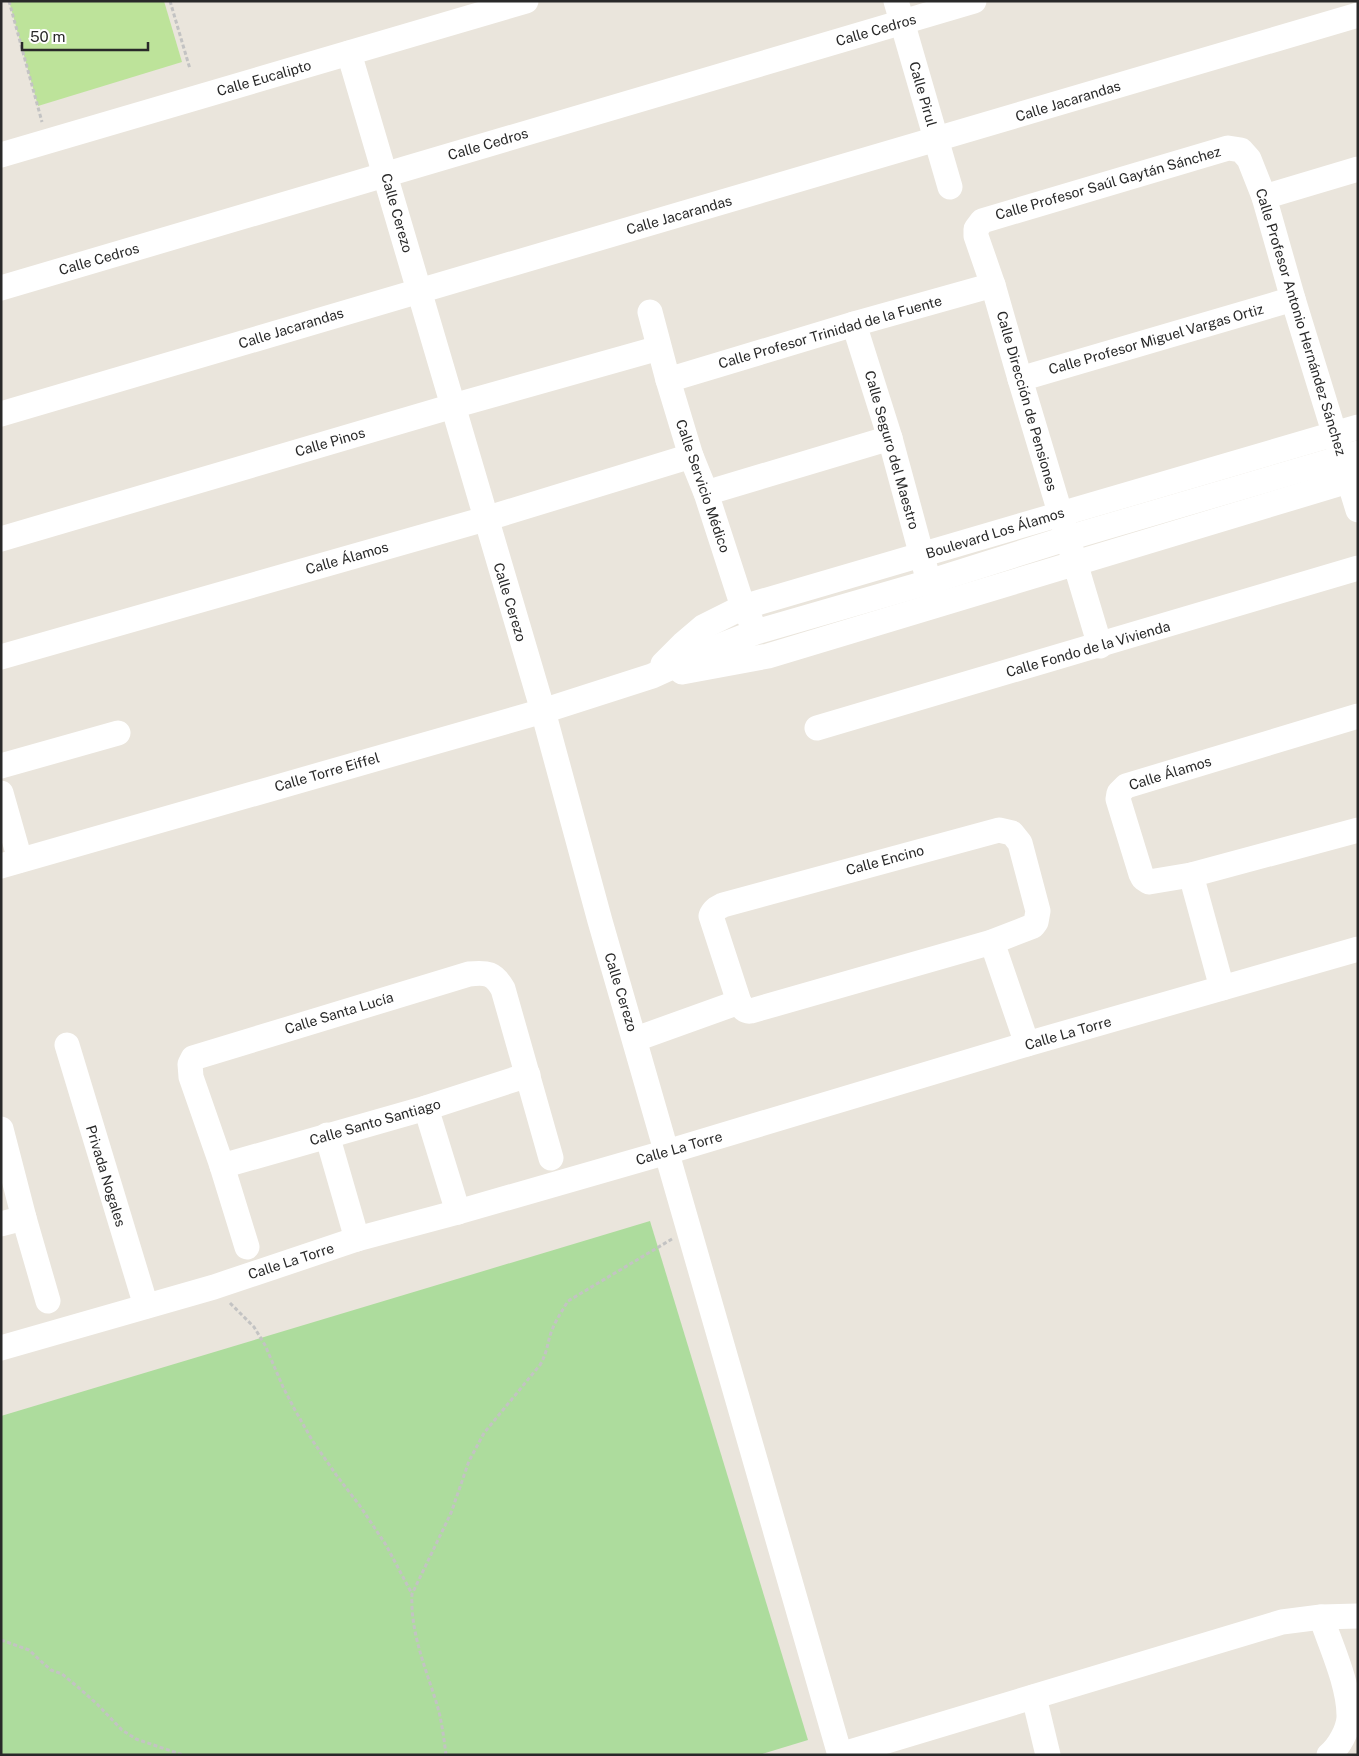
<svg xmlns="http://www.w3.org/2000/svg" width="1359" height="1756" font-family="'Public Sans',sans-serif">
<rect width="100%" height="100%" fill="#eae5dc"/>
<!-- green -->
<polygon fill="#addc9d" points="650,1221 808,1740 759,1755 1,1755 1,1416"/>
<!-- pitch -->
<polygon fill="#bde39a" points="9,1 164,1 182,62 38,106"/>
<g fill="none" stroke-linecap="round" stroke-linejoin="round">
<!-- path -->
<g stroke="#c3c3c3" stroke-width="3" stroke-dasharray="4 2.5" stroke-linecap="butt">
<polyline points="9,1 42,122"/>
<polyline points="170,1 190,69"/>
<polyline points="230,1303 254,1327 265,1345 283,1387 295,1410 312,1440 337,1476 360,1506 386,1545 412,1594"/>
<polyline points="1,1640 29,1650 43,1663 51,1670 62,1674 79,1688 97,1704 122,1730 136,1739 183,1755"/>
<path d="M 446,1755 C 444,1739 442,1723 438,1708 C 427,1671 410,1634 412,1594 L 451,1513 L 469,1461 L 484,1433 L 540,1365 C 548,1351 547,1343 552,1330 C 556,1320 562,1311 568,1301 L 672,1239"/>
</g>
<!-- minor -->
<g stroke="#fff" stroke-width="25">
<polyline points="896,1 950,187"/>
<polyline points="349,53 543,711 600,921 840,1755"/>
<polyline points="1,155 526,1"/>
<polyline points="1264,197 1358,169"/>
<polyline points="1,288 974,1"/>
<polyline points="650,312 668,380 691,456 706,493 743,607 751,621"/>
<polyline points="854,324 890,438 926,571"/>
<polyline points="1020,379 1293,299"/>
<polyline points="668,380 854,324 993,285"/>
<path d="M 1,414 C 453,280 906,149 1358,15"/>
<polyline points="706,493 890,438"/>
<polyline points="1,539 453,406 659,348"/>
<polyline points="1100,646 1020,379 993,285 976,236 976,229 982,221 1228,148 1241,150 1249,159 1264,197 1293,299 1358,510"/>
<polyline points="1,657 485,519 691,456"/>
<polyline points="663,664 683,644 703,627 743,607 1358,427"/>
<polyline points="682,672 768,656 1358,478"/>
<polyline points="1358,716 1126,786 1119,793 1118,799 1141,874 1143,878 1149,882 1191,875 1358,830"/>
<polyline points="817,728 1358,568"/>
<polyline points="1,766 118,733"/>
<polyline points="1,793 20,860"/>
<path d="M 999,830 L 1012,833 L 1020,843 L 1038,911 L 1036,922 L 1033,926 L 992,942 L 751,1011 C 744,1012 742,1007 739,1002 L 711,916 C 713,910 717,908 723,905 Z"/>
<polyline points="1,866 543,711 652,676 707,651 756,632 929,582 1068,538 1358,453"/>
<polyline points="1191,875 1222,988"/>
<polyline points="992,942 1027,1044"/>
<polyline points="636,1039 739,1002"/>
<polyline points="67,1045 146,1306"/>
<polyline points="426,1108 458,1212"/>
<polyline points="1,1129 24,1218 48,1301"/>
<polyline points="327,1135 357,1239"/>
<polyline points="222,1166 426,1108 528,1075"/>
<polyline points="1,1224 24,1218"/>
<path d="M 247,1247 L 222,1166 L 191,1077 L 190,1064 L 193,1058 L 469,974 C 487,972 494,973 503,989 L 551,1158"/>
<polyline points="1,1348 214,1287 357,1239 458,1212 667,1152 1027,1044 1358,949"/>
<path d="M 1321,1617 C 1331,1646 1350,1687 1349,1718 C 1348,1730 1339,1747 1329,1755"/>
<polyline points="1034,1697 1048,1755"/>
<polyline points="840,1755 1282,1622 1321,1617 1358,1616"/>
</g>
</g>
<g text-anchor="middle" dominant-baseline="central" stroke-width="5" stroke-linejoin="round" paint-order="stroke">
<!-- street labels -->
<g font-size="14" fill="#292929" stroke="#fff">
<text transform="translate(876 30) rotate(-16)">Calle Cedros</text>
<text transform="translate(264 78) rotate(-16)">Calle Eucalipto</text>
<text transform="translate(923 94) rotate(74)">Calle Pirul</text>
<text transform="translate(1068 101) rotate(-17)">Calle Jacarandas</text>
<text transform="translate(488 144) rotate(-16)">Calle Cedros</text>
<text transform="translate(1108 183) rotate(-16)">Calle Profesor Saúl Gaytán Sánchez</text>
<text transform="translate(397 213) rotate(74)">Calle Cerezo</text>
<text transform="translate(679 215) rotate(-16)">Calle Jacarandas</text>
<text transform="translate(99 259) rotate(-16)">Calle Cedros</text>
<text transform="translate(1301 322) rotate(73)">Calle Profesor Antonio Hernández Sánchez</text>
<text transform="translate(291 328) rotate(-17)">Calle Jacarandas</text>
<text transform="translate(830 332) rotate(-16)">Calle Profesor Trinidad de la Fuente</text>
<text transform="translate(1156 339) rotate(-16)">Calle Profesor Miguel Vargas Ortiz</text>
<text transform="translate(1027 401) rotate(74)">Calle Dirección de Pensiones</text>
<text transform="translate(330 442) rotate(-16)">Calle Pinos</text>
<text transform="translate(892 450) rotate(74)">Calle Seguro del Maestro</text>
<text transform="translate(703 486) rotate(71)">Calle Servicio Médico</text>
<text transform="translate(995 533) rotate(-17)">Boulevard Los Álamos</text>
<text transform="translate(347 558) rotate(-16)">Calle Álamos</text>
<text transform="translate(510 602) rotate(73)">Calle Cerezo</text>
<text transform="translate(1088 649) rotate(-16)">Calle Fondo de la Vivienda</text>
<text transform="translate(327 772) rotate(-16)">Calle Torre Eiffel</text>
<text transform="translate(1170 773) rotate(-17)">Calle Álamos</text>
<text transform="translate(885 860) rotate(-15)">Calle Encino</text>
<text transform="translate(621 992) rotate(73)">Calle Cerezo</text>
<text transform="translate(339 1013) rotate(-17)">Calle Santa Lucía</text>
<text transform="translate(1068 1033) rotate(-16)">Calle La Torre</text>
<text transform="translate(375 1122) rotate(-16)">Calle Santo Santiago</text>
<text transform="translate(679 1148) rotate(-16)">Calle La Torre</text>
<text transform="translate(106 1176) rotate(73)">Privada Nogales</text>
<text transform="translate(291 1261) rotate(-18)">Calle La Torre</text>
</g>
</g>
<!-- border -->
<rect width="1359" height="1756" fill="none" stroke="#292929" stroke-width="5"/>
<!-- scale -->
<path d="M22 42v8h126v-8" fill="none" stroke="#292929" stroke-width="2.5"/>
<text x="30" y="42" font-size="15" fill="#292929" stroke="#ffffff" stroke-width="4" paint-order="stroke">50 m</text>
</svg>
